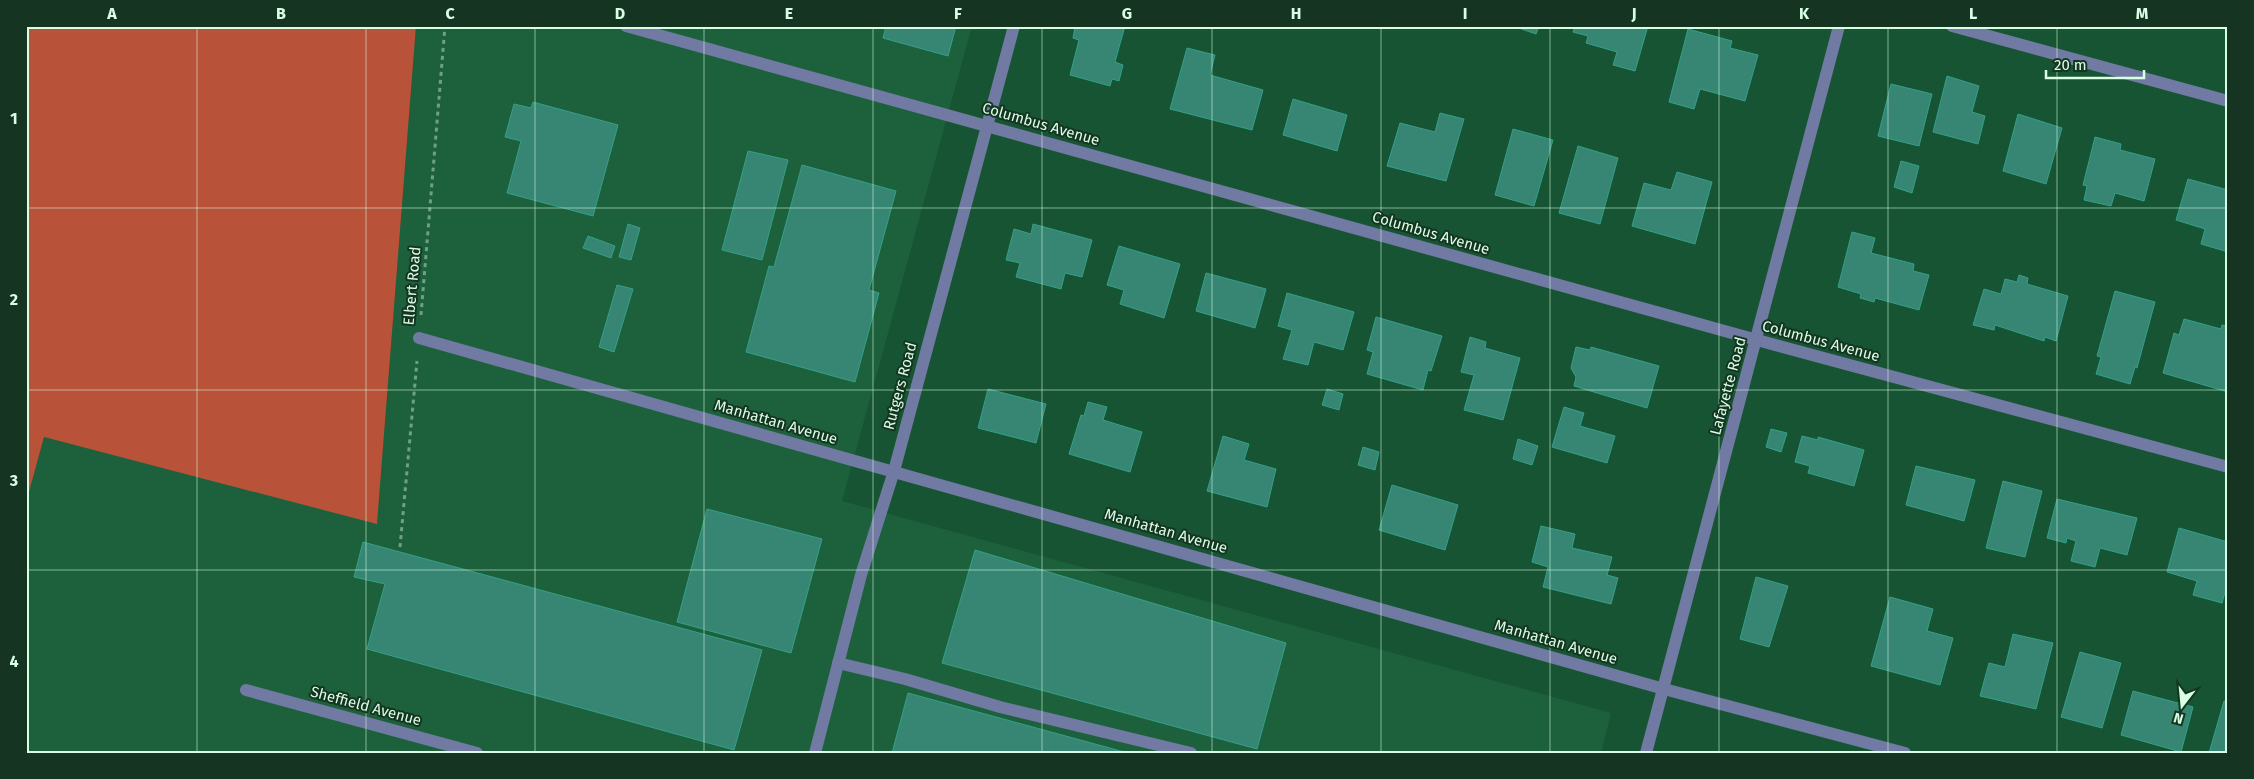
<svg xmlns="http://www.w3.org/2000/svg" width="2254" height="779" font-family="'Fira Sans',sans-serif">
<rect width="100%" height="100%" fill="#175433"/>
<!-- built -->
<polygon fill="#1d613c" points="416,26 972,26 842,501 1611,713 1601,753 26,753 26,503 44,437 377,523"/>
<!-- forest -->
<polygon fill="#b85339" points="26,26 416,26 377,524 44,437 26,503"/>
<!-- building -->
<g fill="#378673" stroke="#33a189">
<polygon points="886,26 956,26 948,56 883,38"/>
<polygon points="1081,26 1125,26 1115,62 1123,65 1119,81 1112,79 1110,86 1070,75 1079,40 1073,38 1075,27 1081,29"/>
<polygon points="1513,26 1539,26 1536,34"/>
<polygon points="1575,26 1648,26 1635,71 1613,65 1617,52 1586,43 1588,36 1573,32"/>
<polygon points="1688,29 1732,41 1730,48 1758,55 1745,101 1700,89 1694,109 1669,102"/>
<polygon points="1187,48 1215,55 1210,75 1263,90 1252,130 1170,109"/>
<polygon points="1947,76 1979,86 1972,112 1985,116 1978,144 1933,132"/>
<polygon points="1891,84 1932,94 1919,146 1878,136"/>
<polygon points="1293,99 1347,115 1337,151 1283,135"/>
<polygon points="533,102 618,125 593,216 507,193 521,141 505,137 514,104 531,108"/>
<polygon points="1440,113 1464,119 1446,181 1387,166 1400,123 1435,132"/>
<polygon points="2018,114 2062,128 2046,184 2003,171"/>
<polygon points="1513,129 1553,140 1534,206 1495,195"/>
<polygon points="2095,137 2121,144 2120,150 2155,159 2144,201 2115,193 2111,206 2084,200 2087,186 2083,185"/>
<polygon points="1578,146 1618,158 1600,224 1559,213"/>
<polygon points="748,151 788,160 762,260 722,250"/>
<polygon points="1901,161 1919,166 1912,193 1894,187"/>
<polygon points="802,165 896,191 869,290 879,293 855,382 746,352 769,266 774,267"/>
<polygon points="1677,172 1712,182 1695,244 1632,226 1644,183 1671,190"/>
<polygon points="2188,179 2228,190 2228,252 2201,244 2205,229 2176,220"/>
<polygon points="628,224 640,228 631,260 619,257"/>
<polygon points="1033,224 1092,240 1082,277 1065,273 1061,289 1016,277 1020,263 1006,260 1014,229 1031,234"/>
<polygon points="1852,232 1875,238 1871,253 1914,264 1913,271 1929,275 1919,310 1875,298 1874,302 1860,298 1861,294 1838,287"/>
<polygon points="588,236 615,246 611,258 583,248"/>
<polygon points="1119,246 1180,264 1164,318 1120,304 1124,290 1107,285"/>
<polygon points="1206,273 1266,289 1255,328 1196,311"/>
<polygon points="2019,275 2028,278 2027,284 2068,296 2056,341 2045,337 2044,341 1995,325 1994,330 1973,325 1984,289 2001,294 2005,279 2017,282"/>
<polygon points="617,285 633,289 614,352 599,347"/>
<polygon points="2115,291 2155,302 2137,368 2135,367 2130,384 2096,374 2101,357 2097,356"/>
<polygon points="1287,293 1354,312 1343,350 1314,342 1308,365 1283,359 1292,330 1278,326"/>
<polygon points="1376,317 1442,336 1431,371 1428,370 1423,390 1367,374 1373,352 1367,350"/>
<polygon points="2184,319 2221,329 2222,325 2228,326 2228,392 2163,373 2174,333 2179,335"/>
<polygon points="1470,337 1486,342 1485,348 1520,358 1503,420 1464,410 1474,375 1461,372"/>
<polygon points="1576,347 1590,350 1591,347 1659,366 1647,408 1574,386 1576,377 1571,368"/>
<polygon points="988,389 1046,404 1036,443 978,428"/>
<polygon points="1327,389 1343,394 1339,410 1322,405"/>
<polygon points="1088,402 1107,407 1103,420 1142,432 1130,472 1069,454 1081,415 1084,416"/>
<polygon points="1564,407 1584,413 1580,426 1615,436 1607,463 1552,447"/>
<polygon points="1771,429 1787,433 1781,452 1766,447"/>
<polygon points="1223,436 1249,444 1244,460 1276,469 1267,507 1207,491"/>
<polygon points="1802,436 1818,440 1818,437 1864,450 1854,486 1808,473 1810,466 1795,462"/>
<polygon points="1518,439 1538,446 1532,465 1513,459"/>
<polygon points="1363,447 1379,452 1375,470 1358,465"/>
<polygon points="1916,466 1975,480 1964,521 1906,505"/>
<polygon points="2003,481 2042,491 2025,557 1986,548"/>
<polygon points="1392,485 1458,505 1445,550 1379,530"/>
<polygon points="2057,499 2137,518 2127,555 2100,548 2095,567 2071,561 2076,541 2067,538 2066,543 2047,538"/>
<polygon points="707,509 822,539 791,653 677,622"/>
<polygon points="1541,526 1575,534 1572,548 1612,557 1607,575 1618,578 1611,604 1543,587 1548,567 1532,562"/>
<polygon points="2179,528 2228,542 2228,582 2222,603 2193,595 2197,581 2167,572"/>
<polygon points="363,542 762,650 734,750 367,649 385,584 354,577"/>
<polygon points="975,550 1286,643 1257,749 942,663"/>
<polygon points="1756,577 1788,586 1769,647 1740,639"/>
<polygon points="1890,597 1933,609 1927,631 1953,638 1940,685 1871,666"/>
<polygon points="2013,634 2053,643 2036,709 1980,696 1989,663 2005,667"/>
<polygon points="2080,652 2121,663 2102,728 2061,717"/>
<polygon points="2133,691 2193,707 2181,752 2121,735"/>
<polygon points="908,693 1128,753 892,753"/>
<polygon points="2224,701 2228,702 2228,753 2209,753"/>
</g>
<g fill="none" stroke-linecap="round" stroke-linejoin="round">
<!-- path -->
<g stroke="#6ea183" stroke-width="3" stroke-dasharray="4 4" stroke-linecap="butt">
<polyline points="421,315 445,26"/>
<polyline points="400,547 417,361"/>
</g>
<!-- service -->
<polyline stroke="#717aa2" stroke-width="12" points="838,663 905,679 1000,707 1191,753"/>
<!-- minor -->
<g stroke="#717aa2" stroke-width="12">
<polyline points="626,26 1757,340 2228,467"/>
<polyline points="1952,26 2228,101"/>
<polyline points="419,338 1664,689 1905,753"/>
<polyline points="246,690 477,753"/>
<polyline points="815,753 861,575 894,471 1014,26"/>
<polyline points="1646,753 1839,26"/>
</g>
</g>
<!-- grid -->
<path fill="none" stroke="#d8ffe4" stroke-width="1" stroke-opacity="0.55" d="M 197,26 L 197,753M 366,26 L 366,753M 535,26 L 535,753M 704,26 L 704,753M 873,26 L 873,753M 1042,26 L 1042,753M 1212,26 L 1212,753M 1381,26 L 1381,753M 1550,26 L 1550,753M 1719,26 L 1719,753M 1888,26 L 1888,753M 2057,26 L 2057,753M 26,208 L 2228,208M 26,390 L 2228,390M 26,570 L 2228,570"/>
<g text-anchor="middle" dominant-baseline="central" stroke-width="4" stroke-linejoin="round" paint-order="stroke">
<!-- street labels -->
<g font-size="15" fill="#d8ffe4" stroke="#153522">
<text transform="translate(1041 124) rotate(16)">Columbus Avenue</text>
<text transform="translate(1431 233) rotate(16)">Columbus Avenue</text>
<text transform="translate(412 286) rotate(-85)">Elbert Road</text>
<text transform="translate(1821 341) rotate(15)">Columbus Avenue</text>
<text transform="translate(900 386) rotate(-75)">Rutgers Road</text>
<text transform="translate(1728 386) rotate(-75)">Lafayette Road</text>
<text transform="translate(776 422) rotate(16)">Manhattan Avenue</text>
<text transform="translate(1166 531) rotate(16)">Manhattan Avenue</text>
<text transform="translate(1556 642) rotate(16)">Manhattan Avenue</text>
<text transform="translate(366 706) rotate(15)">Sheffield Avenue</text>
</g>
</g>
<!-- border -->
<rect width="2254" height="779" fill="none" stroke="#153522" stroke-width="55"/>
<!-- north arrow -->
<g transform="translate(2182 706) rotate(196)" stroke="#153522" stroke-width="4" paint-order="stroke">
<path d="M0-4L9 19L0 12L-9 19Z" fill="#d8ffe4"/>
<text y="-8" font-size="14" font-weight="bold" text-anchor="middle" fill="#d8ffe4">N</text>
</g>
<!-- scale -->
<path d="M2046 70v8h98v-8" fill="none" stroke="#d8ffe4" stroke-width="2.5"/>
<text x="2054" y="70" font-size="15" fill="#d8ffe4" stroke="#153522" stroke-width="4" paint-order="stroke">20 m</text>
<rect x="28" y="28" width="2198" height="724" fill="none" stroke="#d8ffe4" stroke-width="2"/>
<g font-size="16" text-anchor="middle" font-weight="bold" fill="#d8ffe4">
<text x="112" y="19">A</text>
<text x="281" y="19">B</text>
<text x="450" y="19">C</text>
<text x="620" y="19">D</text>
<text x="789" y="19">E</text>
<text x="958" y="19">F</text>
<text x="1127" y="19">G</text>
<text x="1296" y="19">H</text>
<text x="1465" y="19">I</text>
<text x="1634" y="19">J</text>
<text x="1804" y="19">K</text>
<text x="1973" y="19">L</text>
<text x="2142" y="19">M</text>
<text x="14" y="124">1</text>
<text x="14" y="305">2</text>
<text x="14" y="486">3</text>
<text x="14" y="667">4</text>
</g>
</svg>
